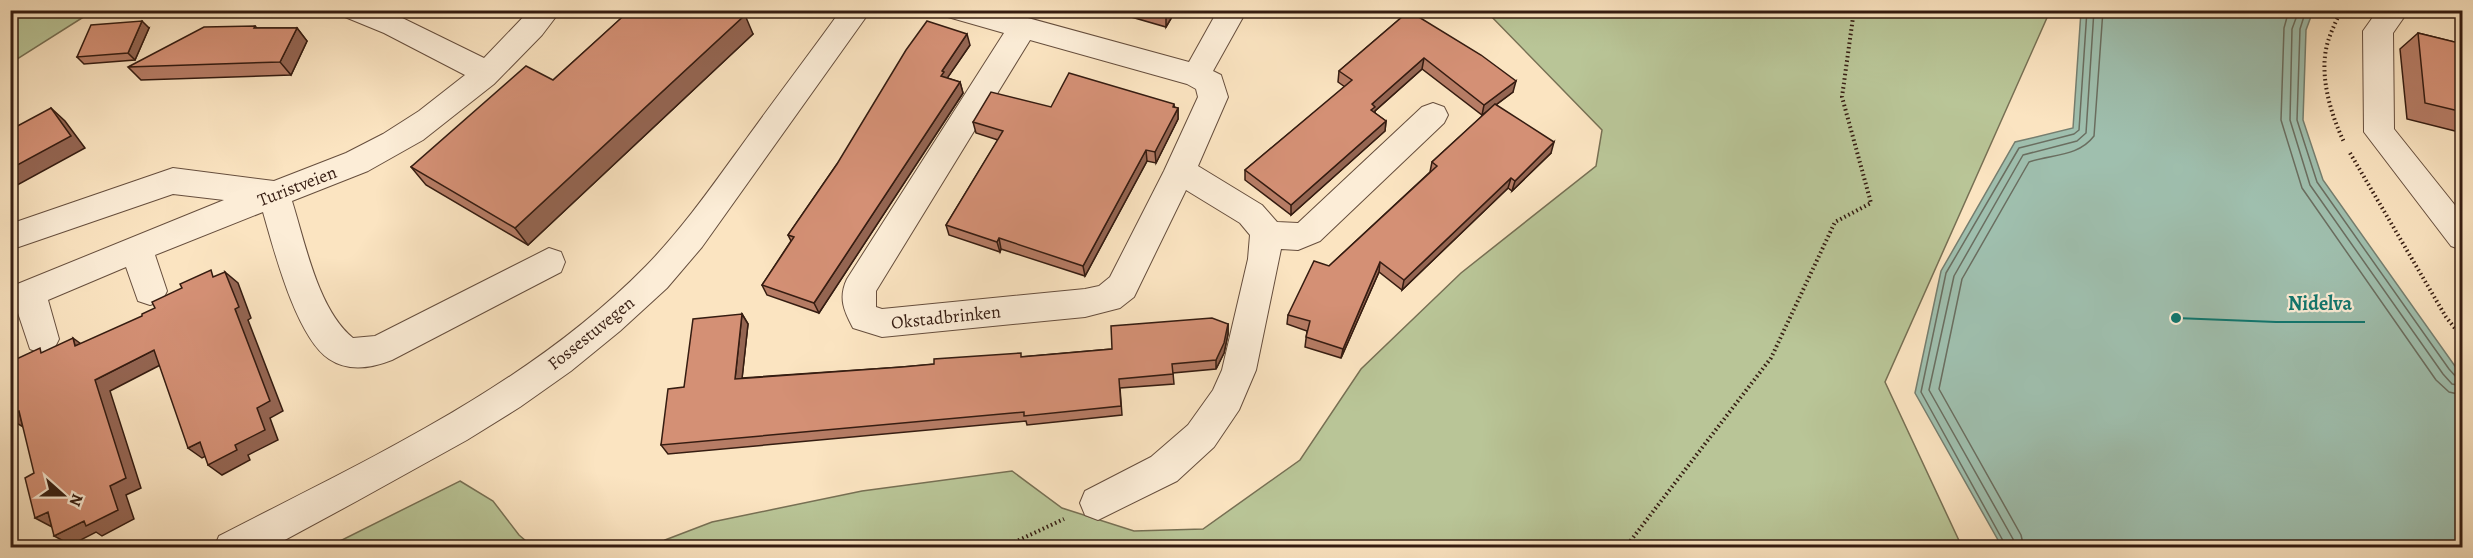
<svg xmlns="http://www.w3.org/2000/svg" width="2473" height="558" font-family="Alegreya,serif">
<rect width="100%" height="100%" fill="#fbe4c1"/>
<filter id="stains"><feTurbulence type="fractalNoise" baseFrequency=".00333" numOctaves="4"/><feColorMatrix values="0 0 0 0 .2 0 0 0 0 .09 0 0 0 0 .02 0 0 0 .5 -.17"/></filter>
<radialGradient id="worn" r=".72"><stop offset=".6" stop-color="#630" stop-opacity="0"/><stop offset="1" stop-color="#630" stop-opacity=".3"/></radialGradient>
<!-- green -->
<g fill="#b9c597" stroke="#777054" stroke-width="1.5">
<polygon points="11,10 93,10 93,11 11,63"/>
<polygon points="1486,11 2050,11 1885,382 1962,547 654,548 665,540 712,522 862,491 1012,471 1062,508 1134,531 1203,529 1300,460 1361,369 1461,273 1596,166 1602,130"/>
<polygon points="460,481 493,501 519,535 533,547 328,547"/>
</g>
<!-- water -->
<polygon fill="#9fbfae" stroke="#757e6f" stroke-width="1.5" points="2081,11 2313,11 2306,30 2303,120 2323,180 2462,376 2462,547 2002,547 1915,393 1941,271 2015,142 2073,128"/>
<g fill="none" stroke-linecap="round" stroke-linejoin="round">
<!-- shore -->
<g stroke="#6a6e60" stroke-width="1.5">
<polyline points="2289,10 2284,28 2281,120 2302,188 2436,380 2449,392 2462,395"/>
<polyline points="2299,10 2292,29 2290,120 2310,185 2443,374 2452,384 2462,386"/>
<polyline points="2306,10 2300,29 2297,120 2317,182 2449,369 2457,378 2462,379"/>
<polyline points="2007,548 1921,392 1946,273 2019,148 2074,134 2079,130 2087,10"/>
<polyline points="2015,548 2013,539 1929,390 1954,276 2023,155 2077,141 2086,133 2094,10"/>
<path d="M 2024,548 L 2021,535 L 1939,389 L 1962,279 L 2029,162 C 2052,154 2078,157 2094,136 L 2103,10"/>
</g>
<defs>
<g id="minor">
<path d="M 341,10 L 386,10 L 484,58 L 530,10 L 561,10 L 542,35 L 494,84 L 423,140 L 368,171 L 292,201 C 305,242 318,310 353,338 L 375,336 L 549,248 L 561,252 L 565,262 L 561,272 L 392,360 C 372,368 348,372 329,359 C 296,337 274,250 263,212 L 155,255 L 167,291 L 162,301 L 150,305 L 138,301 L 126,267 L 48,300 L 59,339 L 54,349 L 42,354 L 30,349 L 18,313 L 10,316 L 10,287 L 224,200 L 173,194 L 10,250 L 10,224 L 173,168 L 274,181 L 346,153 L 383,134 L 419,111 L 465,75 L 384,33 L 345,17 Z"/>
<path d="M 841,10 L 871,10 L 702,247 L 667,288 L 620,331 L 571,371 L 520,407 L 467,440 L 357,501 L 270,548 L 214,548 L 219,536 C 368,459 527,387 646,266 C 684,227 715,182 747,138 C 778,95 810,53 841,10 Z"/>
<path d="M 944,10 L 999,10 L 1189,62 L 1218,10 L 1247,10 L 1213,71 L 1221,75 L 1228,97 L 1198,166 L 1262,205 L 1277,222 L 1298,223 L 1422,107 L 1433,103 L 1444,107 L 1448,115 L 1444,123 L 1320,241 L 1298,250 L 1281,249 L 1256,370 L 1239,410 L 1214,447 L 1177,481 L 1098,520 L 1085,515 L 1080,503 L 1085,491 L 1151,457 L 1188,425 L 1213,390 L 1222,370 L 1248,259 L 1250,235 L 1240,223 L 1186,190 L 1134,297 L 1120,308 L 1085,317 L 882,337 L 853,328 C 844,311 838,298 847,279 L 1004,33 L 948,17 ZM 1030,40 L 1187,84 L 1196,89 L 1198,97 L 1164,171 L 1110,277 L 1099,286 L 1085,289 L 882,309 L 876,307 L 876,291 Z"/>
<polygon points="2378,10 2409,10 2393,33 2394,129 2462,214 2462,250 2451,246 2364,132 2363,31"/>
</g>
</defs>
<!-- minor casing -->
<use href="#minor" stroke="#664e3d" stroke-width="2"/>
<!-- path -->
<g stroke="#351c11" stroke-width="4" stroke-dasharray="1.5 3" stroke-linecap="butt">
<path d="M 2341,10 C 2336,22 2330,33 2327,45 C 2319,76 2331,115 2344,142"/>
<polyline points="2350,153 2446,317 2462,337"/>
<polyline points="1002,548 1064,519"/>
<polyline points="1625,548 1771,358 1835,222 1871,203 1842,97 1854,10"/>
</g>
<!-- minor -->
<use href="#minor" fill="#fcedd7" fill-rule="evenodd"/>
</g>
<!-- wall -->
<g fill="#b67c65" stroke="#351c11" stroke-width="1.5">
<polygon points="614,10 735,10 753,34 528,245 426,185 411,167 553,80 625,15 615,12"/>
<polygon points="1107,10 1176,10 1166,27"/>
<polygon points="1409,11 1513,92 1496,105 1551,153 1512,191 1508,188 1402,290 1379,272 1341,358 1305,347 1307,331 1287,324 1288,315 1329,266 1430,172 1432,162 1489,110 1482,115 1422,69 1375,111 1375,113 1386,121 1385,131 1291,215 1245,180 1245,170 1345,87 1338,82 1339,71"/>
<polygon points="255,26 257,28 297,28 307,41 291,75 141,80 128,67"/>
<polygon points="149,28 135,60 84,64 77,57"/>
<polygon points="2418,33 2463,44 2463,133 2407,119 2400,49"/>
<polygon points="970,45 947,78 960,82 963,93 819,313 767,295 762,285 791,241 788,235 837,164"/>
<polygon points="1051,107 1174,107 1178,108 1178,119 1156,163 1147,161 1085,276 1001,249 1000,252 949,235 946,225 998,140 976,133 973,122"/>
<polygon points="742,314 748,324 742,378 902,367 1112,349 1228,324 1228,334 1224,353 1216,369 1173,373 1174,384 1120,388 1122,415 1027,425 1026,421 668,454 661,445 684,387"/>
</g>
<!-- shaded-wall -->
<g fill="#946552" stroke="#351c11" stroke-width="1.5">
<polygon points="1169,10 1176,10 1166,27 1166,17"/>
<polygon points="745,15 753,34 528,245 515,228"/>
<polygon points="142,21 149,28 135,60 128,53"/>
<polygon points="297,28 307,41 291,75 280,62"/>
<polygon points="967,34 970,45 946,80 941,76 942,71"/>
<polygon points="1424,58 1422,69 1375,111 1374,117 1370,121 1372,104"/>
<polygon points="1516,81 1513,92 1482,115 1484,105"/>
<polygon points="960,82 963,93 819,313 814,303"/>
<polygon points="1174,104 1175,114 1178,108 1178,119 1156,163 1155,152"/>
<polygon points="51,108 65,121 85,148 10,189 10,169"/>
<polygon points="1386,121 1385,131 1291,215 1291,205"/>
<polygon points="1554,142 1551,153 1512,191 1515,181"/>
<polygon points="1146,150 1147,161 1085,276 1083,266"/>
<polygon points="1511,178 1508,188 1402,290 1404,280"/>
<polygon points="999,238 1001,249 1000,252 997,242"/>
<polygon points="1380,262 1379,272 1341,358 1343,349"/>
<polygon points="225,272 238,283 251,318 248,320 283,411 270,418 278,440 248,455 250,460 222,475 208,465 235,445 257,408 235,309"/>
<polygon points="742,314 748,324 741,388 735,379"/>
<polygon points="1228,324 1228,334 1224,353 1216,369 1216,360"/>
<polygon points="73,338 88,349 75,346"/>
<polygon points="154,350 168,361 110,391 141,488 126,495 134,519 102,536 96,532 71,545 54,536 84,521 110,486 95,380"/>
<polygon points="19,411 23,427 10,419 10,415"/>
<polygon points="200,442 214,452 202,458 188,448"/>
<polygon points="48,512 52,527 35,518"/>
</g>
<!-- building -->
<g fill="#d49075" stroke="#351c11" stroke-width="1.5">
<polygon points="630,10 735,10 745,15 515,228 411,167 526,66 553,80"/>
<polygon points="1144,10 1169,10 1166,17"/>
<polygon points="1409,11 1481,55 1516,81 1484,105 1424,58 1372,104 1375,107 1371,110 1386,121 1291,205 1245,170 1352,80 1339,71"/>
<polygon points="142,21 128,53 77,57 91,25"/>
<polygon points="927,21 967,34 942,71 944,72 941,76 960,82 814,303 762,285 794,237 788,235 837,164 906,50"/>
<polygon points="255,26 254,28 297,28 280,62 128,67 204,27"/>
<polygon points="2418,33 2463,44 2463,112 2425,103"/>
<polygon points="1069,73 1174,104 1173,107 1178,108 1155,152 1146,150 1083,266 999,238 997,242 946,225 1003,131 973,122 991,92 1051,107"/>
<polygon points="1495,104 1554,142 1515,181 1511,178 1404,280 1380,262 1343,349 1306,337 1310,321 1288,315 1314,261 1329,266 1437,166 1432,162"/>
<polygon points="51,108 71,136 10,169 10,130"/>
<polygon points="211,270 213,277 225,272 239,307 235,309 270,401 257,408 265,430 235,445 237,450 208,465 200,442 188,448 154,350 95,380 126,478 110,486 118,510 86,526 84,521 54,536 48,512 35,518 25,478 34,473 19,411 10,415 10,362 40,348 41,353 73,338 75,346 142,316 142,314 155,308 152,302 182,288 180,284"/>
<polygon points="742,314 735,379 902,367 934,364 934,359 1021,353 1021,357 1112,349 1111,326 1212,318 1228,324 1224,343 1216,360 1172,364 1173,374 1119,379 1121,406 1024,416 1024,412 661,445 668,389 684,387 693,319"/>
</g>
<g text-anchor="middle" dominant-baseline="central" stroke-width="4.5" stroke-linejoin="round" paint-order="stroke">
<!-- street labels -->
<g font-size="18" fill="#351c11" stroke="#fcedd7">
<text transform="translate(297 186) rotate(-21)">Turistveien</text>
<text transform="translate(946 317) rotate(-6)">Okstadbrinken</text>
<text transform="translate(591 333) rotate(-39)">Fossestuvegen</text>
</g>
</g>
<!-- callouts -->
<path fill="none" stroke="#0f766e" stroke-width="2" d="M2176 318L2276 322H2365"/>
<circle fill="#0f766e" stroke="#fcedd7" stroke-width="2" cx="2176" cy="318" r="6"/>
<g font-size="20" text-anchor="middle" font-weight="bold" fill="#0f766e" stroke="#fcedd7" stroke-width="4.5" stroke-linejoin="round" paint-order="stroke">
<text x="2320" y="310">Nidelva</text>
</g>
<!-- margin -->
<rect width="2473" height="558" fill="none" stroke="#fbe4c1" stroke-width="36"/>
<rect x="12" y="12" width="2449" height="534" fill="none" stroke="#351c11" stroke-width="3"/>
<rect x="18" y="18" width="2437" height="522" fill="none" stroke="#351c11" stroke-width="1.5"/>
<!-- north arrow -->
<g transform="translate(63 495) rotate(111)" stroke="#fcedd7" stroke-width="4.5" paint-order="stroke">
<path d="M0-4.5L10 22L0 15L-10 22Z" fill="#351c11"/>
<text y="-9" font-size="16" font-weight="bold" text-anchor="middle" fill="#351c11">N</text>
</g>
<rect width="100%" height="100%" filter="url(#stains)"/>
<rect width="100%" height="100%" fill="url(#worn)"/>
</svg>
